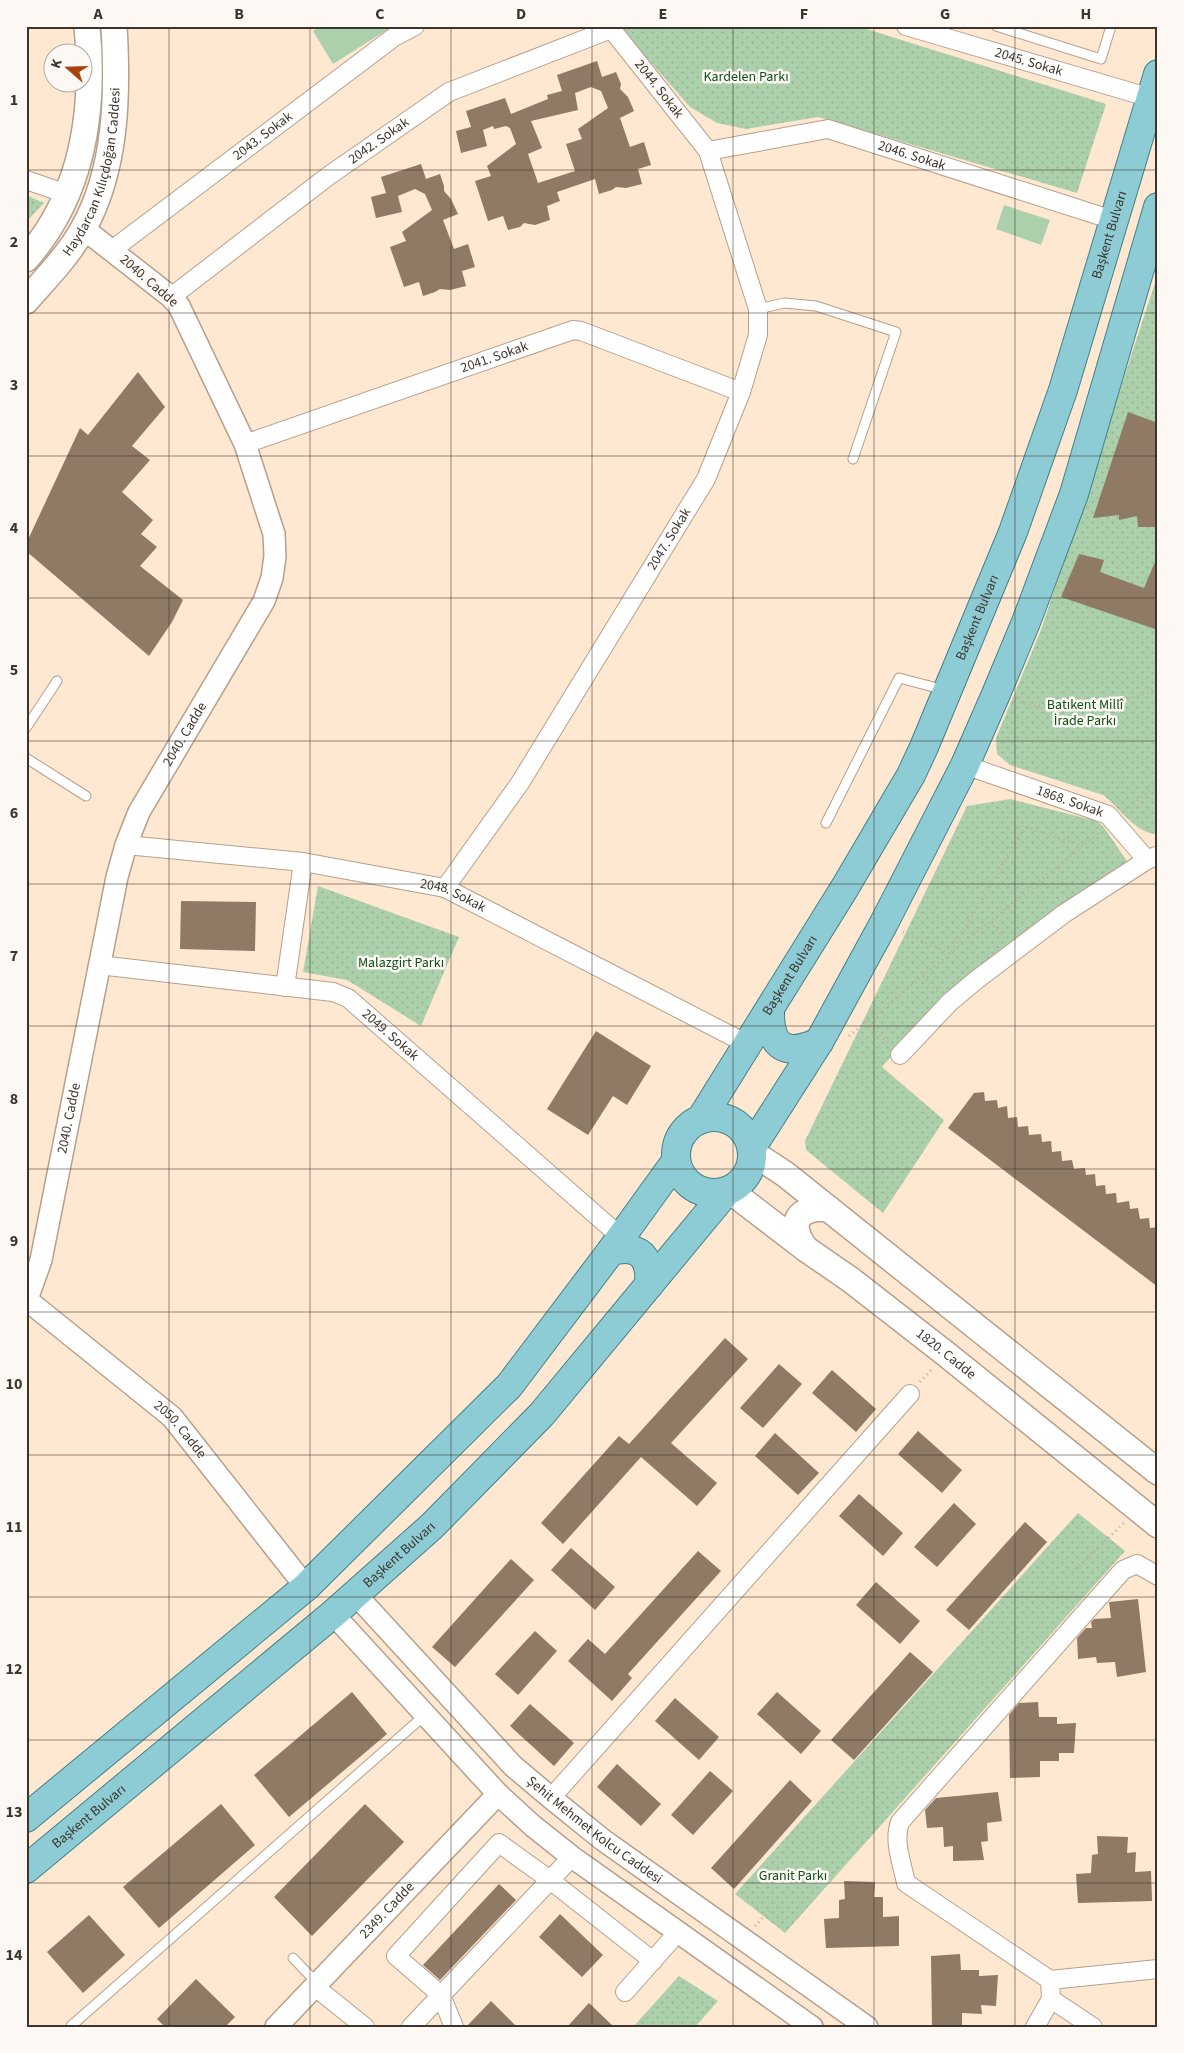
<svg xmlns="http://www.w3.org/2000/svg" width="1184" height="2053" font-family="'Source Sans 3',sans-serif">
<defs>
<pattern id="park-dots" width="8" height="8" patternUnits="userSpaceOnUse" patternTransform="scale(1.25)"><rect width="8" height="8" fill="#acd0ab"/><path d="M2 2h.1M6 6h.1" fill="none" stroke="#95b393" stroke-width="1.8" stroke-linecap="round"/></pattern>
</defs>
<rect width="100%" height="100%" fill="#fee8d1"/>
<!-- park -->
<g fill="url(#park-dots)">
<polygon points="619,26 857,26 1106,104 1077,193 818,117 746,129 717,123 690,107"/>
<polygon points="26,195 44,203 26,222"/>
<path d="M 1158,274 L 1158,834 C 1137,835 1120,808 1103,795 L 1010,765 L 997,754 L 996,738 L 1041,630 Z"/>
<polygon points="1010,799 1096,821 1103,826 1129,864 940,1001 882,1067 944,1120 883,1213 806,1150 805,1141 967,806"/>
<polygon points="318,886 459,937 421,1026 347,980 303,972"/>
<polygon points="1078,1513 1125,1551 785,1933 735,1894"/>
<polygon points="679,1976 718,2001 695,2027 633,2027"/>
</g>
<!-- pitch -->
<g fill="#acd0ab">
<polygon points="321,26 393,26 333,64 313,31"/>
<polygon points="1004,205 1050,220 1041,245 996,229"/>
</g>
<!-- building -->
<g fill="#8e7a65" fill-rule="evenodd">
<path d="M 597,61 L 602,77 L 616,72 L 621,84 L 620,89 L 628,97 L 634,111 L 620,118 L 630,147 L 644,142 L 651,165 L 638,169 L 642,184 L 626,188 L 616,187 L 612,190 L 599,194 L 595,179 L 557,192 L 560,201 L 547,206 L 550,220 L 535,225 L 524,223 L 520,227 L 508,230 L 503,216 L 488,221 L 475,181 L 491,176 L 487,166 L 516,144 L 510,128 L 506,126 L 494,129 L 493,126 L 483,130 L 487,146 L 461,153 L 456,131 L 471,127 L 466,111 L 505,98 L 511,114 L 548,99 L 547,95 L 562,91 L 557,75 ZM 591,87 L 601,91 L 608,108 L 578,129 L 582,139 L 566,144 L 575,171 L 538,183 L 528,154 L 542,148 L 531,121 L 578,110 L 575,93 Z"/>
<polygon points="421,164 426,179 440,174 444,186 444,191 451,199 458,214 443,220 454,249 468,244 475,267 462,271 466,286 450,290 440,289 435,292 423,296 419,282 404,287 390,247 406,241 402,232 432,210 425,194 415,189 398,196 402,212 376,218 371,197 386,193 381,177"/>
<polygon points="138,372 165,407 132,446 150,460 122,492 153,520 141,534 157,547 140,566 183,600 172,622 149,656 26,551 26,544 80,428 88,435"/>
<polygon points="1128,412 1158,423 1158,527 1138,527 1137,516 1119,520 1119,515 1093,518"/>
<polygon points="1079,554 1104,560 1100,572 1144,588 1158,555 1158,630 1061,597"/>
<polygon points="181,901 256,902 255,951 180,949"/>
<polygon points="596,1031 651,1066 627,1105 613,1096 588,1135 547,1109"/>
<polygon points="984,1092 985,1101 997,1100 998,1108 1007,1106 1008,1118 1017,1117 1018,1127 1028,1126 1029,1135 1041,1134 1042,1142 1051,1141 1052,1152 1061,1151 1062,1161 1072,1160 1074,1169 1085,1168 1086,1175 1095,1174 1096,1186 1105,1185 1106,1194 1116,1193 1117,1203 1129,1201 1130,1209 1138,1208 1140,1219 1149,1218 1150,1228 1158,1227 1158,1287 948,1128 974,1093"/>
<polygon points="725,1338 748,1359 671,1443 717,1483 697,1506 641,1457 563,1544 541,1523 619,1436 629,1444"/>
<polygon points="779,1364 802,1384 763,1428 740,1408"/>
<polygon points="832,1370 876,1409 856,1432 812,1393"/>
<polygon points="918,1431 962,1470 942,1493 898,1454"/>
<polygon points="775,1433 819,1473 798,1495 755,1456"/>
<polygon points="859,1494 903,1533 883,1556 839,1516"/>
<polygon points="954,1503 976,1524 937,1567 914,1547"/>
<polygon points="1025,1522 1047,1542 969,1630 946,1610"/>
<polygon points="571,1548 615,1587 595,1610 551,1570"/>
<polygon points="698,1551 721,1571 628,1674 632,1678 612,1701 568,1661 588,1639 605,1654"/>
<polygon points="511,1559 534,1580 455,1667 432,1647"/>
<polygon points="876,1582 920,1621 900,1644 856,1605"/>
<polygon points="1138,1599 1146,1672 1117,1677 1115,1662 1097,1663 1096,1657 1078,1659 1077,1638 1086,1628 1092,1628 1091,1622 1094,1619 1111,1618 1109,1602"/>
<polygon points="535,1631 557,1651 518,1695 495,1674"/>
<polygon points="910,1652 933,1672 854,1760 831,1740"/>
<polygon points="352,1692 387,1734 289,1817 254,1775"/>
<polygon points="777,1692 821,1731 801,1754 757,1714"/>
<polygon points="675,1698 719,1737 699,1760 655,1721"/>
<polygon points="1038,1702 1039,1717 1057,1717 1057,1724 1076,1723 1074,1753 1059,1753 1059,1761 1040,1761 1040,1777 1010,1778 1009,1715 1019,1703"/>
<polygon points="530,1704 574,1743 554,1766 510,1726"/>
<polygon points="617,1764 661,1804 641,1826 597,1787"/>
<polygon points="710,1771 733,1791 693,1835 671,1815"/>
<polygon points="790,1780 812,1801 734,1889 711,1868"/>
<polygon points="998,1792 1002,1821 987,1823 988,1841 981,1842 984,1860 953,1861 953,1846 944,1847 943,1827 927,1828 925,1810 936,1798"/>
<polygon points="221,1804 255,1845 159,1928 123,1887"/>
<polygon points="365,1804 404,1842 312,1936 274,1897"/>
<polygon points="1097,1836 1128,1837 1127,1853 1136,1852 1135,1872 1151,1871 1152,1901 1078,1903 1076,1874 1091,1873 1092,1855 1098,1854"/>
<polygon points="844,1881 875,1882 874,1897 883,1897 883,1917 899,1916 899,1946 826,1948 824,1919 839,1918 839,1900 845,1899"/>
<polygon points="499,1884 516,1900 440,1980 423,1965"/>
<polygon points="560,1914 603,1955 582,1977 539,1937"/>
<polygon points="89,1915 125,1955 83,1993 47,1952"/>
<polygon points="960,1954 961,1970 979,1970 979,1976 998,1975 996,2006 981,2005 982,2014 962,2013 962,2027 932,2027 931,1956"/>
<polygon points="196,1979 235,2017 225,2027 165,2027 157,2019"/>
<polygon points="491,2001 517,2027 466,2027"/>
<polygon points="589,2003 614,2027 567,2027"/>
</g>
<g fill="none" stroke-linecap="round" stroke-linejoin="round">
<defs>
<g id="service">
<polyline points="996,26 1101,59 1111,26"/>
<polyline points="758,309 784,303 816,306 896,332 853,459"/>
<polyline points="26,728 57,681"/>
<polyline points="26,758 86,796"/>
<polyline points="826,823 899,678 945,690"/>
<polyline points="293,1958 317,1983"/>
<polyline points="71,2026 425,1715"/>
</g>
<g id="minor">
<path id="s1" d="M 906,26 L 1151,98"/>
<path id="s2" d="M 708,151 L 828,129 L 1113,220"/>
<polyline points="26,180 67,194"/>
<path id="s3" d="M 112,250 L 394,37 L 415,26"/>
<path id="s4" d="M 171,297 L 327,177 L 449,92 L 611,29"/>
<path id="s5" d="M 245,444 L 573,330 L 581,331 L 741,392"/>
<path id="s6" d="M 965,765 L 1108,815 L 1147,860 L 1156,856"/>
<path id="s7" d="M 126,845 L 303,862 L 445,888 L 749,1045"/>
<path id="s8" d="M 445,888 L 520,783 L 706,479 L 741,392 L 758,335 L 758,309 L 708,151 L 609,26"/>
<path id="s9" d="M 99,965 L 333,992 L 348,998 L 621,1237"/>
<polyline points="285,987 303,862"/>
<polyline points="900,1055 950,1002 975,981 1065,913 1147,860"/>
<polyline points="551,1798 910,1394"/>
<polyline points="1050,1980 1158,1969"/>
<polyline points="314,1986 365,2027"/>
<polyline points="625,1992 678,1932"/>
<polyline points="1051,1999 1093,2027"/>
<polyline points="411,2027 572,1857"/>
<polyline points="454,2027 441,1995 396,1956 499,1843 550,1880 653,1961"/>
<path d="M 1035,2027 L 1051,1999 L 1050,1980 L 906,1883 C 902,1863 893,1841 900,1822 L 1123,1570 L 1137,1564 L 1158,1576"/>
</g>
<g id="tertiary">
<path id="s10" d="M 27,1300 L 172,1417 L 306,1587"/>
<path id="s11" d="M 26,1302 L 41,1260 L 117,877 L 126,845 L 139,812 L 264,601 L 272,578 L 275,556 L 274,534 L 245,444 L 179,306 L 171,297 L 84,229"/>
<path id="s12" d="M 356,1595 L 513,1766 L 551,1798 L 603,1840 L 867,2027"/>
<polyline points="333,1614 498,1794 533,1826 572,1857 812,2027"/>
<path id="s13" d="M 276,2027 L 498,1794"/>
</g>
<g id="secondary">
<path d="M 26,259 C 83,195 95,109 87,26"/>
<path id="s14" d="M 26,301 C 46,278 68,256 83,229 C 117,169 118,93 114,26"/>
<polyline points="753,1153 785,1174 1158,1472"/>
<path id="s15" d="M 729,1190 L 806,1249 L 851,1280 L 946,1354 L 1158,1525"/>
<path d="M 806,1249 C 786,1224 798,1205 829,1209"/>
</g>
<g id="primary">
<path d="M 770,1010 C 769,1048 786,1057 819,1042"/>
<circle cx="714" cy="1155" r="38"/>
<path id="s16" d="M 701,1119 L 844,889 L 911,775 L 924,747 L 1013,532 L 1063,390 L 1158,74"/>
<polyline points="752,1147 819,1042 884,923 965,765 996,694 1026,622 1074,494 1158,207"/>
<path d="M 611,1251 C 640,1244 651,1257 649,1285"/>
<polyline points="26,1818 306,1587 509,1386 611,1251 676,1161"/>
<path id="s17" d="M 26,1869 L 333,1614 L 432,1526 L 542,1414 L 725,1193"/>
</g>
</defs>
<!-- service casing -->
<use href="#service" stroke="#b6a08b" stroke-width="11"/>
<!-- minor casing -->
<use href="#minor" stroke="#b6a08b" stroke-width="20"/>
<!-- tertiary casing -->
<use href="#tertiary" stroke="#b6a08b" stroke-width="24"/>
<!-- secondary casing -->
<use href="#secondary" stroke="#b6a08b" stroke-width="28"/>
<!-- primary casing -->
<use href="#primary" stroke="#408188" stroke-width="30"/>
<!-- path -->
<g stroke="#c0af9c" stroke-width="3" stroke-dasharray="1 4" stroke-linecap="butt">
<polyline points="1015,700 1034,706 1067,707 1111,704 1143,695 1158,686"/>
<polyline points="1126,811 1158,783"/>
<polyline points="990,922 1005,938"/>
<polyline points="903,932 950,954 1025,827 1083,846"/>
<polyline points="923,976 938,992"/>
<polyline points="866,1021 889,1044"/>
<polyline points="849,1036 1100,832"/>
<polyline points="920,1382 933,1368"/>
<polyline points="1076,1569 1124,1523"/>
<polyline points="755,1926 777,1903"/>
</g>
<!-- service -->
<use href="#service" stroke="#fff" stroke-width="9"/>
<!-- minor -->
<use href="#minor" stroke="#fff" stroke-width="18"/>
<!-- tertiary -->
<use href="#tertiary" stroke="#fff" stroke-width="21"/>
<!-- secondary -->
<use href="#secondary" stroke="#fff" stroke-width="25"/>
<!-- primary -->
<use href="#primary" stroke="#8dccd5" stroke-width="28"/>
</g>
<!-- grid -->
<path fill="none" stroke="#3d352c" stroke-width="1" stroke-opacity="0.55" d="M 169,26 L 169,2027M 310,26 L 310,2027M 451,26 L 451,2027M 592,26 L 592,2027M 733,26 L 733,2027M 874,26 L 874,2027M 1015,26 L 1015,2027M 26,170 L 1158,170M 26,313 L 1158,313M 26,456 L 1158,456M 26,598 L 1158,598M 26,741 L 1158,741M 26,884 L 1158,884M 26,1026 L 1158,1026M 26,1169 L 1158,1169M 26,1312 L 1158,1312M 26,1455 L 1158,1455M 26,1597 L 1158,1597M 26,1740 L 1158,1740M 26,1883 L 1158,1883"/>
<g text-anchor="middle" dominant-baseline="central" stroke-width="5" stroke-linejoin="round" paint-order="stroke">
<!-- street labels -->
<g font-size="14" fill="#3d352c" stroke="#fdf8f4">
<text stroke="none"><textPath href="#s1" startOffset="128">2045. Sokak</textPath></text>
<text transform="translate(659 89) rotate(52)">2044. Sokak</text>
<text stroke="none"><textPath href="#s3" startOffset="189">2043. Sokak</textPath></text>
<text stroke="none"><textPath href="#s4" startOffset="260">2042. Sokak</textPath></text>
<text stroke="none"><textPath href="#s2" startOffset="210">2046. Sokak</textPath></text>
<text stroke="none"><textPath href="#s14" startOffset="150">Haydarcan Kılıçdoğan Caddesi</textPath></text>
<text stroke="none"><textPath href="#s16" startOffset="979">Başkent Bulvarı</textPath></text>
<text transform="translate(149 281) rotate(41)">2040. Cadde</text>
<text stroke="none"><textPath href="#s5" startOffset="264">2041. Sokak</textPath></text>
<text stroke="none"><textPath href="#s8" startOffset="415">2047. Sokak</textPath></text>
<text stroke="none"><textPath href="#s16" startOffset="574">Başkent Bulvarı</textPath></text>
<text stroke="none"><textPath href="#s11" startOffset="594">2040. Cadde</textPath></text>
<text stroke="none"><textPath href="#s6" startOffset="111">1868. Sokak</textPath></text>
<text stroke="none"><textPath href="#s7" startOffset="332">2048. Sokak</textPath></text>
<text stroke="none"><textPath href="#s16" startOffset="169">Başkent Bulvarı</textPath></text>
<text stroke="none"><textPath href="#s9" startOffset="308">2049. Sokak</textPath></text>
<text stroke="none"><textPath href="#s11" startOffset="189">2040. Cadde</textPath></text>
<text stroke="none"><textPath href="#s15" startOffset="272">1820. Cadde</textPath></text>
<text stroke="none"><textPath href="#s10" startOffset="201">2050. Cadde</textPath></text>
<text stroke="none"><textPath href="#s17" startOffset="488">Başkent Bulvarı</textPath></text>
<text stroke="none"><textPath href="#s17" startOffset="82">Başkent Bulvarı</textPath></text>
<text stroke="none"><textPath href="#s12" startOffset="336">Şehit Mehmet Kolcu Caddesi</textPath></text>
<text stroke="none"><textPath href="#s13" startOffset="161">2349. Cadde</textPath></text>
</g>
<!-- park labels -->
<g font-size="14" fill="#0e5216" stroke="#fdf8f4">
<text x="746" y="77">Kardelen Parkı</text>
<text x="1085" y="705">Batıkent Millî<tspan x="1085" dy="16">İrade Parkı</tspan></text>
<text x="401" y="963">Malazgirt Parkı</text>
<text x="793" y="1876">Granit Parkı</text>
</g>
</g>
<!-- border -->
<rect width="1184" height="2053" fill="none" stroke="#fdf8f4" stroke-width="55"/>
<!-- north arrow -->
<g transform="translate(68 68) rotate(290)"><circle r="24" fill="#fdf8f4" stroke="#b0aaa4"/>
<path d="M0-4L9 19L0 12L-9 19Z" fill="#a7430e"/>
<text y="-8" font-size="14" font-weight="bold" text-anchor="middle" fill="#3d352c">K</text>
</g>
<rect x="28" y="28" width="1128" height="1998" fill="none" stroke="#3d352c" stroke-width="2"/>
<g font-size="16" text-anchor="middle" font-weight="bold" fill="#3d352c">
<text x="98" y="19">A</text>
<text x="239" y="19">B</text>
<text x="380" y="19">C</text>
<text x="521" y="19">D</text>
<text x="663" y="19">E</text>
<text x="804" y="19">F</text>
<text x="945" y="19">G</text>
<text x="1086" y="19">H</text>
<text x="14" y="105">1</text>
<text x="14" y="247">2</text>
<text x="14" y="390">3</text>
<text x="14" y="533">4</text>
<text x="14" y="675">5</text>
<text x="14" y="818">6</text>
<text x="14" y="961">7</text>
<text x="14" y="1104">8</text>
<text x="14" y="1246">9</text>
<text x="14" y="1389">10</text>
<text x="14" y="1532">11</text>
<text x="14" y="1674">12</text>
<text x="14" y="1817">13</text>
<text x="14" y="1960">14</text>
</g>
</svg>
